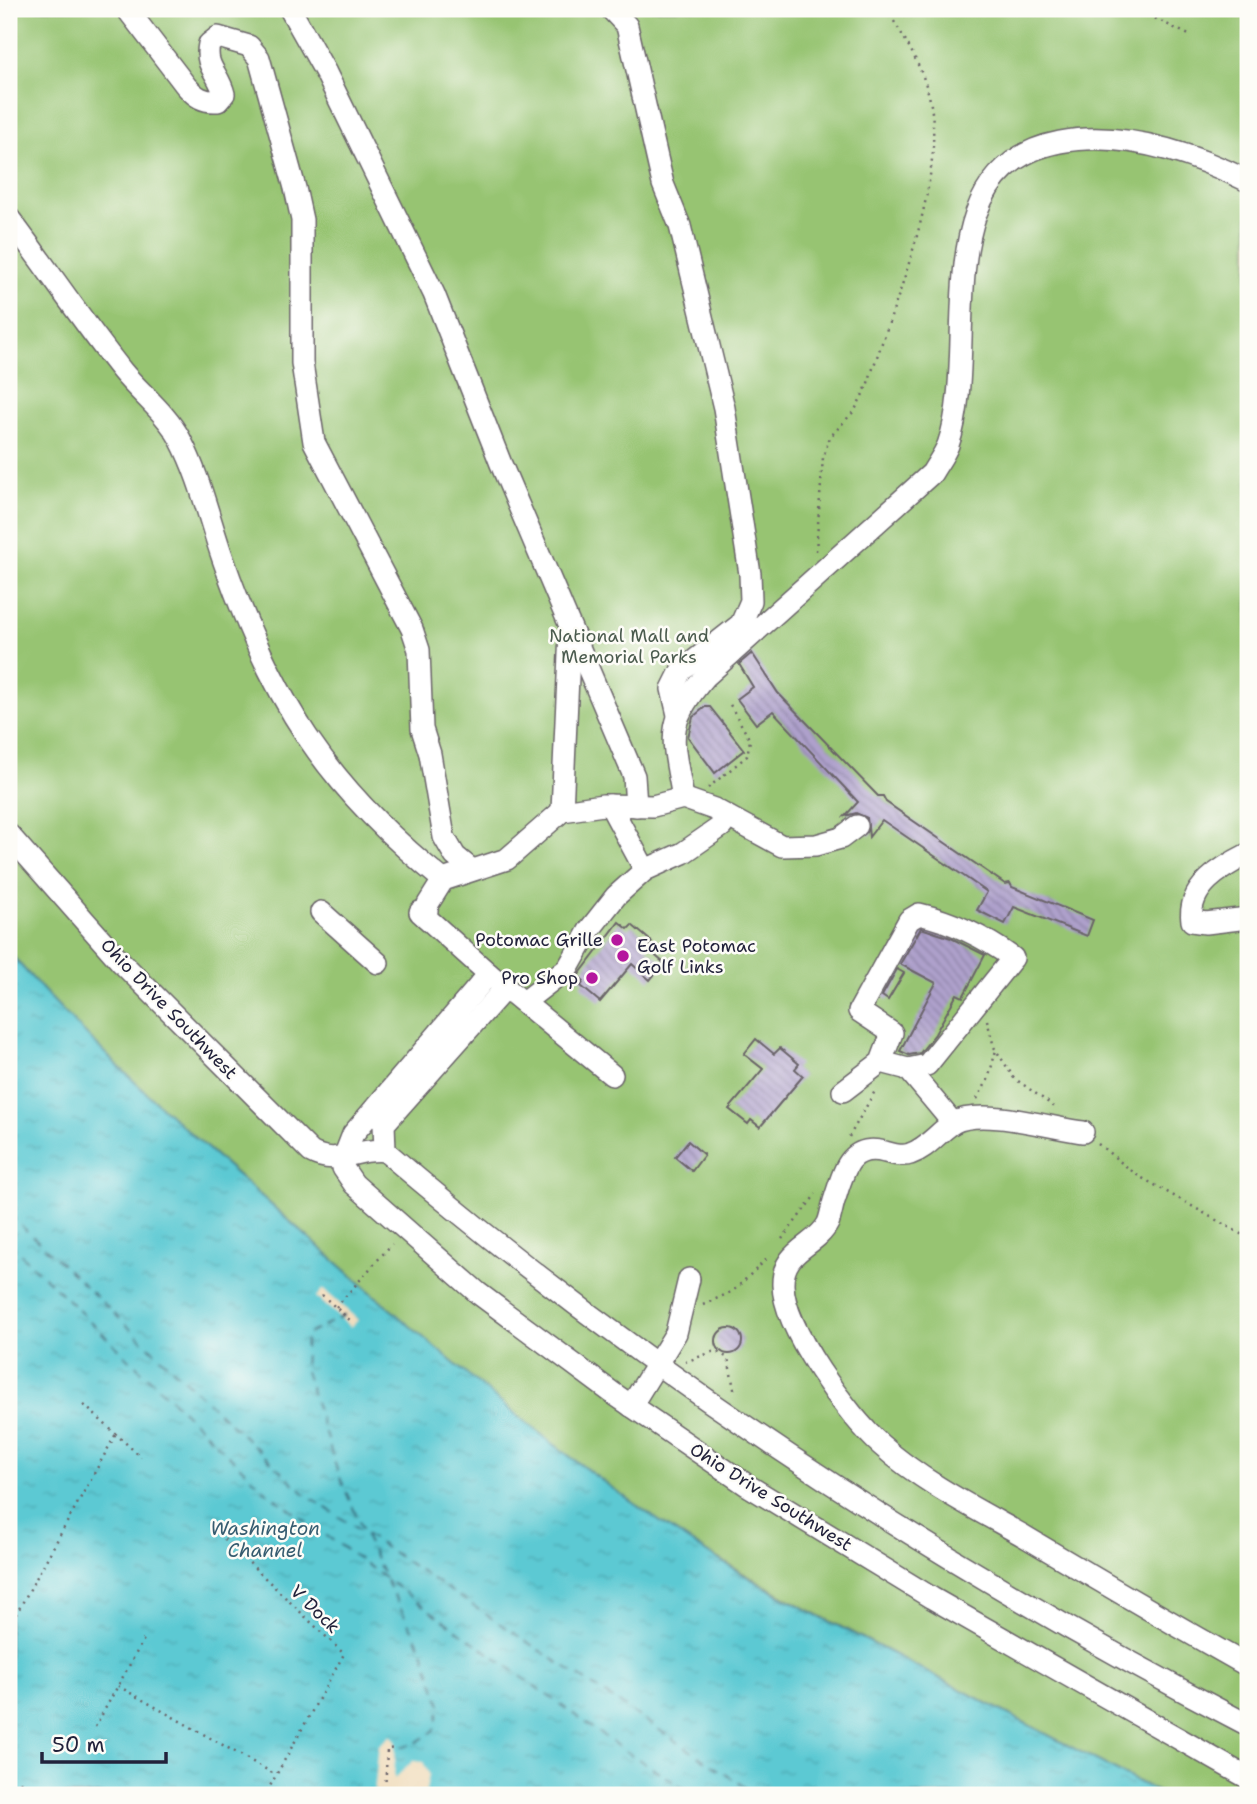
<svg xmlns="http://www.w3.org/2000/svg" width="1257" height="1804" font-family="'Shantell Sans',sans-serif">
<defs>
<pattern id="water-ripples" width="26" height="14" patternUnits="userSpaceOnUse" patternTransform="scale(1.75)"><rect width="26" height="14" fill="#5cc9d3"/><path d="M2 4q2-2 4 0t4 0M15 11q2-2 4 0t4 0" fill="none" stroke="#50acb6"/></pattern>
<pattern id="building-back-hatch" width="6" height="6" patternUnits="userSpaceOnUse" patternTransform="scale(1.75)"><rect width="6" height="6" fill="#afa1cc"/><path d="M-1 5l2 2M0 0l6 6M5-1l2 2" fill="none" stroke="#8e83a7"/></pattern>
</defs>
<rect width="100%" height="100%" fill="#fdfcf7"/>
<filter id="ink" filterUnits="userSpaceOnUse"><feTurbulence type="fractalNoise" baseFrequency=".0143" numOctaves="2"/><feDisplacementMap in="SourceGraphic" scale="14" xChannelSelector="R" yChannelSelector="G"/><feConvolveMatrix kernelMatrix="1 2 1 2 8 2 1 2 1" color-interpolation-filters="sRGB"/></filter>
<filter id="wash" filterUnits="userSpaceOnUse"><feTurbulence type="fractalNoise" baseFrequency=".00686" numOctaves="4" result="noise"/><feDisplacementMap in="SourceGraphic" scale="28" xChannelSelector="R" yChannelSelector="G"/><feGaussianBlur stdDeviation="1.57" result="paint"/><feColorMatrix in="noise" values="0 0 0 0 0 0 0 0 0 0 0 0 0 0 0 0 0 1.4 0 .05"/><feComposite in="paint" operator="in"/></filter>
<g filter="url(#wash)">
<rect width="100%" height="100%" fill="#f1debf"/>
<!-- park -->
<polygon fill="#97c472" stroke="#5c7356" stroke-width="2" points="9,9 1248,9 1248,1795 1163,1795 799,1605 708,1553 630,1503 542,1438 471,1381 157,1104 60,1011 9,952"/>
<!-- water -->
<path fill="url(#water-ripples)" stroke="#3f7687" stroke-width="2" d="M 9,952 C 101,1058 207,1148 312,1241 C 438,1351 562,1460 703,1550 C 762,1588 825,1619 887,1651 C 979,1699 1071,1747 1163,1795 L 9,1795 Z"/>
<!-- pier -->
<g fill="#f1debf">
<polygon points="323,1289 358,1320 351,1327 316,1297"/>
<polygon points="391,1735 396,1741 394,1779 413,1761 423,1762 429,1774 425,1795 374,1795 379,1745"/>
</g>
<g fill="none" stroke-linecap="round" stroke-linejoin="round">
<!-- ferry -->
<g stroke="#365c70" stroke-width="2" stroke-dasharray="9 7" stroke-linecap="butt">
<polyline points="9,1214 305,1494 757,1795"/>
<polyline points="9,1243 270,1495 619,1747 695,1795"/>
<polyline points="345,1315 306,1335 304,1368 338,1473 363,1531"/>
<polyline points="365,1536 384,1575"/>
<polyline points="386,1580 423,1651 441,1705 435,1730 414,1744 396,1748"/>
</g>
</g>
<g id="blocks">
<!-- building -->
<g fill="url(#building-back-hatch)">
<polygon points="752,653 778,693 878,796 883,796 886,802 1005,884 1010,883 1012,887 1093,920 1087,936 1014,907 1005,924 977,910 987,892 882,820 869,837 867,818 856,813 845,816 858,802 773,711 756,724 737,699 753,687 739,664"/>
<polygon points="705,707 710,707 744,750 715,773 688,737 693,717"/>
<polygon points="619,922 628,929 632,925 652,942 646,948 664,963 650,980 632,964 600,1002 581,986 584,981 578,976"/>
<polygon points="921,928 951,938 985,955 963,997 957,994 935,1034 920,1053 909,1055 900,1051 936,983 900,964"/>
<polygon points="897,969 904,973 888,1000 882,996"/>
<polygon points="756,1039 774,1054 780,1048 799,1064 795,1069 803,1076 760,1127 751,1120 748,1124 729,1109 763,1069 744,1054"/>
<polygon points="688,1141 704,1155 692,1171 675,1157"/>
<circle cx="729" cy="1341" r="13"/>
</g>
</g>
</g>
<g filter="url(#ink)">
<use href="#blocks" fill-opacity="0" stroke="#6a6469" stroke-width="2"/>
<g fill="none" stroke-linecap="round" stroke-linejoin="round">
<defs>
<g id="minor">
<path d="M 127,9 L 186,86 C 196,97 203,102 218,101 L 224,94 C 219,73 204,67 209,44 L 218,37 L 249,46 L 259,58 L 295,188 L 302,220 L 302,363 L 314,442 L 412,629 L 419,650 L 422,729 L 430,754 L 444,837 L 455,856 L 472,870"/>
<polyline points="290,9 326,73 434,294 501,464 634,776 636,806"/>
<polyline points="611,9 627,26 663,184 680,226 724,408 750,574 751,601 741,624 681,671 672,689 678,715"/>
<path d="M 9,218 C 47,268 82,321 122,371 C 140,393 167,414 180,439 C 200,477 209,519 223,559 C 272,700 326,786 443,880 L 507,859 L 562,811 L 603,805 L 653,806 L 683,798 L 714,809 L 782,846 L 816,845 L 841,838 L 857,826"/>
<path d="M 683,798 C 673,739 663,725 705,677 L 932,473 C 937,464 944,455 948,445 C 982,350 921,169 1060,142 C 1123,130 1191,153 1248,181"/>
<polyline points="610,805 645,870"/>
<polyline points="562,811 570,632"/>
<path d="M 9,835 L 121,962 L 311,1152 C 338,1167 356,1147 385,1151 C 648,1376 941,1566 1248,1725"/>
<path d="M 1248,854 C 1222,867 1187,887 1192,921 L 1206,923 L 1248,918"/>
<polyline points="321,912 378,963"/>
<polyline points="420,912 489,974 612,1075"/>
<polyline points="426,917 428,904 443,880"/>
<polyline points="489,974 353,1134 344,1157 343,1168 354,1184 478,1293 614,1394 747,1485 932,1598 1248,1778"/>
<polyline points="524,1002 568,968 590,929 616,896 645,870 683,853 722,826 728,817"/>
<polyline points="908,1069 953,1123"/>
<path d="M 843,1091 L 881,1062 L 892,1033 L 859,1011 L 909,920 L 919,914 C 954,922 984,937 1013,958 L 927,1065 L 908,1069 L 881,1062"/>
<path d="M 1083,1132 C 1051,1128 981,1107 953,1123 C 937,1133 928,1148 910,1154 C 903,1157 892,1154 885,1152 C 850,1143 844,1170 835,1198 C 832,1206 831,1216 828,1223 C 816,1247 782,1249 783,1285 C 784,1329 848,1416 881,1445 C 922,1482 976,1509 1024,1536 C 1098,1580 1173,1624 1248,1666"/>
<polyline points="385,1151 384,1124 506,987"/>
<polyline points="631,1406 676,1333 689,1279"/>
</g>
</defs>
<!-- minor casing -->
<use href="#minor" stroke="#6a6469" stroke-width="24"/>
<!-- path -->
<g stroke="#6a6469" stroke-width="2.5" stroke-dasharray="2 5" stroke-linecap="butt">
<polyline points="1136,9 1191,36"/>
<path d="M 816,551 L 823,457 L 830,437 L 855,410 L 867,386 C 893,307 947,182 930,100 C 923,68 904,36 886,9"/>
<polyline points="708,788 747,756 750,740 729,703"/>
<polyline points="987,1020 994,1047 1014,1078 1056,1108"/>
<polyline points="977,1099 988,1080 996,1050"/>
<polyline points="849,1137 875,1091"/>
<polyline points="1098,1144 1137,1175 1248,1238"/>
<polyline points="782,1239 816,1194"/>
<polyline points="322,1295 352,1322"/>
<polyline points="703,1305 733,1291 770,1256"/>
<polyline points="336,1307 392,1244"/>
<polyline points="9,1331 18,1340"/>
<polyline points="685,1362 715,1351 728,1358 735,1394"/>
<polyline points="84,1405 141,1457"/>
<polyline points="209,1524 344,1654 265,1795"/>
<polyline points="9,1627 116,1434"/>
<polyline points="118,1686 276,1775"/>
<polyline points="95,1727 144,1639"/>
<polyline points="13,1795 22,1780"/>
<polyline points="385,1795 387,1749 396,1748"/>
</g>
<!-- minor -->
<use href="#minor" stroke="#fff" stroke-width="21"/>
</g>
</g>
<!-- markers -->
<g fill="#b5179e" stroke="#fdfcf7" stroke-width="2.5">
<circle cx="617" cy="940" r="7"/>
<circle cx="623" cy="956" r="7"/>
<circle cx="592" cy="978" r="7"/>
</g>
<g text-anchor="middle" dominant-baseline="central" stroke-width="5" stroke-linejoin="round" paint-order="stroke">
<!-- park labels -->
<g font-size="18" fill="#4b5b4e" stroke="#fdfcf7">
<text x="629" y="636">National Mall and<tspan x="629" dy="21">Memorial Parks</tspan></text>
</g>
<!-- poi labels -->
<g font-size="18" fill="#22223b" stroke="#fdfcf7" text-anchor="end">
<text x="603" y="940">Potomac Grille</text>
<text x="637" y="946" text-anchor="start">East Potomac<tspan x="637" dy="21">Golf Links</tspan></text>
<text x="578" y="978">Pro Shop</text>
</g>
<!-- street labels -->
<g font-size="18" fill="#22223b" stroke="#fdfcf7">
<text transform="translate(169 1009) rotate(46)">Ohio Drive Southwest</text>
<text transform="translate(771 1497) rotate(32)">Ohio Drive Southwest</text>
<text transform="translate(315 1609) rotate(44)">V Dock</text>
</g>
<!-- water labels -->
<g font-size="19" font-style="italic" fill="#365c70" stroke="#fdfcf7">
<text x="265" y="1528">Washington<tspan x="265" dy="22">Channel</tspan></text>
</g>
</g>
<!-- margin -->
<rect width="1257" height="1804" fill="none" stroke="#fdfcf7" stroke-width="35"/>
<!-- scale -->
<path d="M42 1752v10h124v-10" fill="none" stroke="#22223b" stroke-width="3.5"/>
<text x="52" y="1752" font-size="21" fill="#22223b" stroke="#fdfcf7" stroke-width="5" paint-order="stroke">50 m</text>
</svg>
